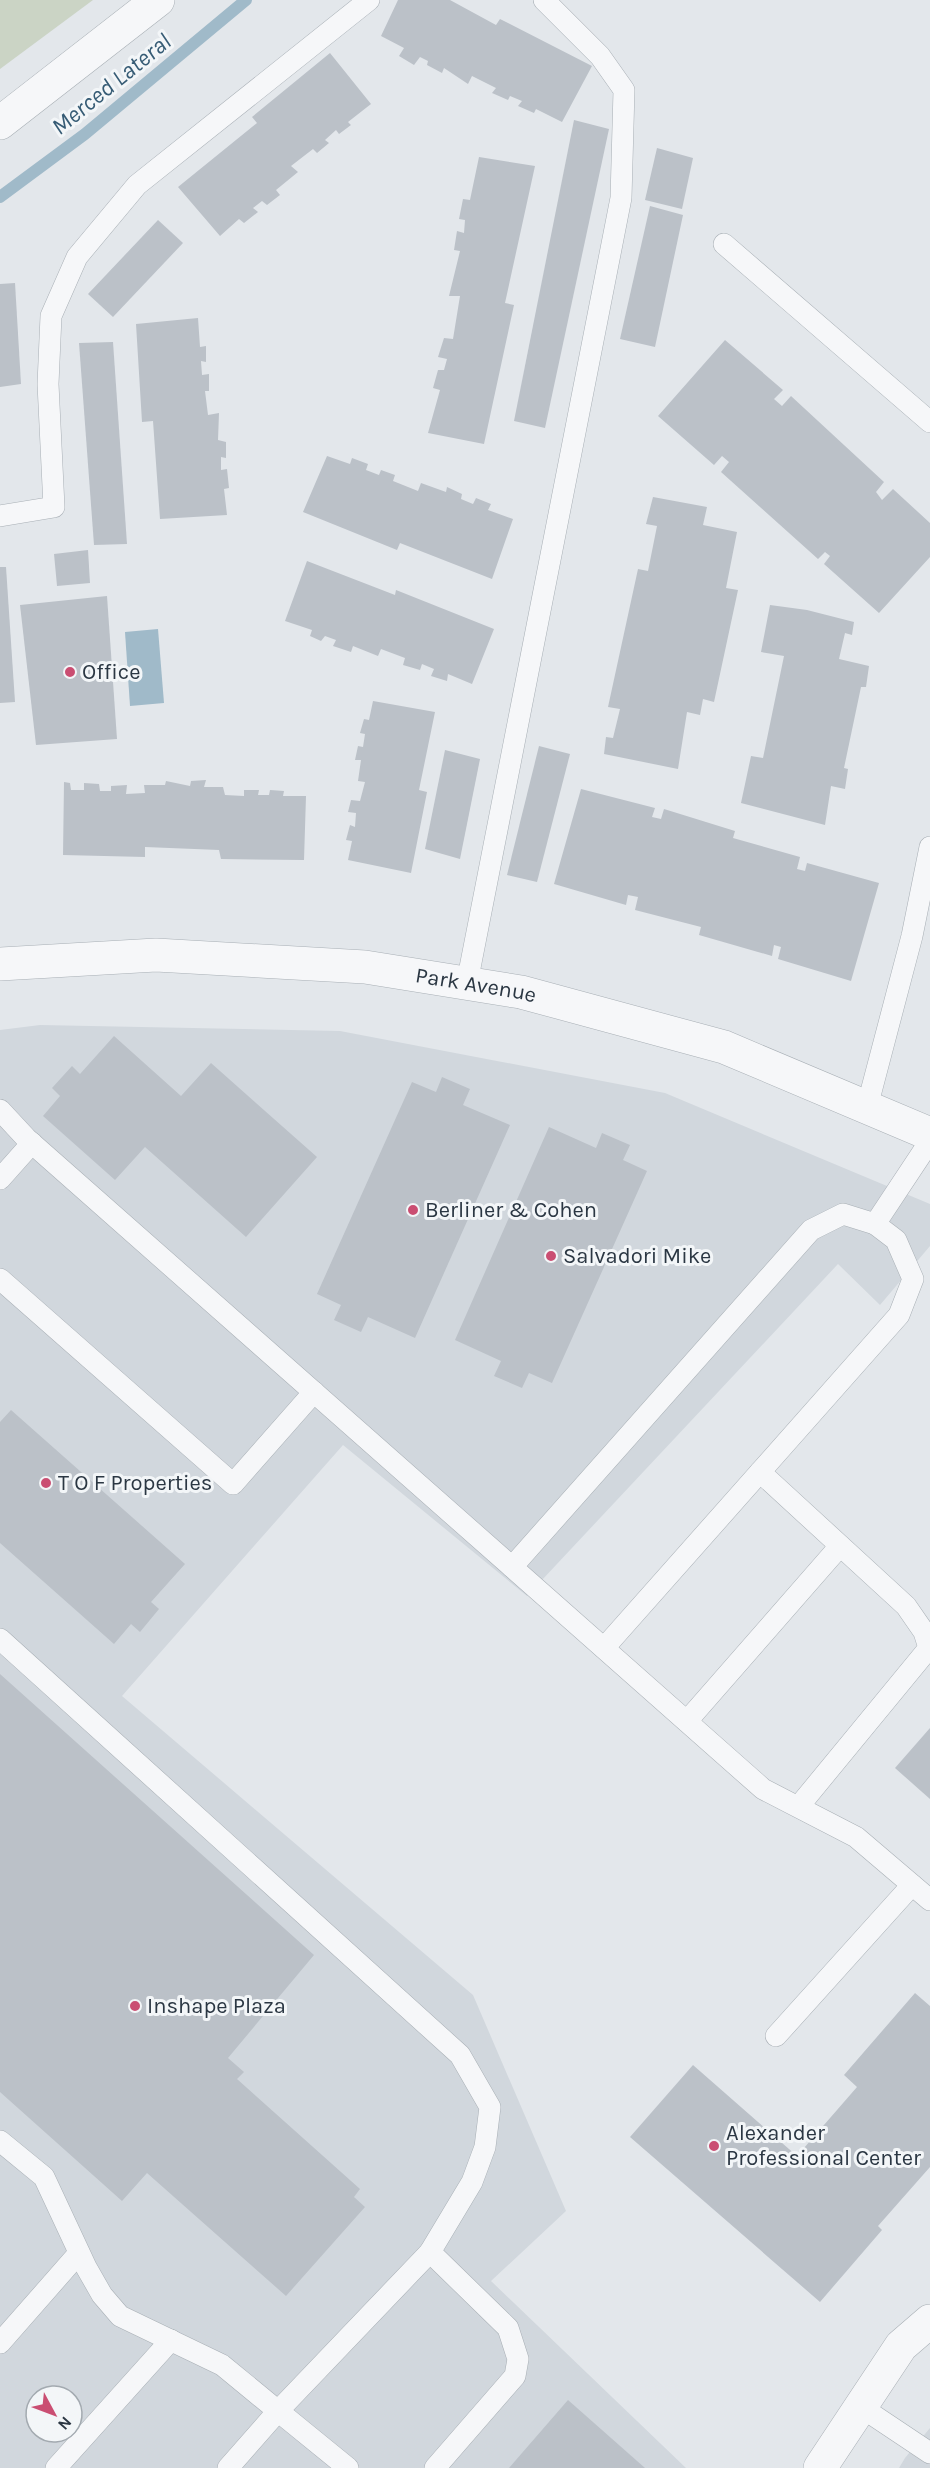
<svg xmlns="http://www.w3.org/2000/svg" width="930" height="2468" font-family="Karla,sans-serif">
<rect width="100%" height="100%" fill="#e3e7eb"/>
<!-- built -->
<g fill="#d1d7dd" fill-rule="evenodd">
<path d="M 40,1025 L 340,1031 L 665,1093 L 930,1204 L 930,1246 L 880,1305 L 838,1264 L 527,1596 L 343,1445 L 122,1696 L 473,1995 L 566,2211 L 491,2281 L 686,2468 L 0,2468 L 0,1030 ZM 36,2396 L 72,2396 L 72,2432 L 36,2432 Z"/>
<polygon points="930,2428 930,2468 899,2468 905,2458"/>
</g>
<!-- green -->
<polygon fill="#cbd4c5" points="0,0 93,0 0,69"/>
<!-- water -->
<polygon fill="#a0bac9" points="158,629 164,703 130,706 125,632"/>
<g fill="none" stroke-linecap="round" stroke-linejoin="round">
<!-- stream -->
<polyline stroke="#a0bac9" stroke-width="12" points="0,197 85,134 246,0"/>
</g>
<!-- building -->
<g fill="#bbc1c8">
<polygon points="398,0 450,0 496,25 500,19 592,66 562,122 536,109 534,113 518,106 522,101 510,96 508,100 492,93 496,88 472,76 468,84 444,68 442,73 427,65 428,61 420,57 414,65 399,56 404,48 381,36"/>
<polygon points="330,53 371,104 348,122 351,125 339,134 336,130 325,140 329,143 317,153 313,149 291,166 298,172 276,190 280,195 267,205 262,201 253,208 258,212 244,223 239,219 220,236 178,187 257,123 252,117"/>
<polygon points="574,120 609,129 545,428 514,421"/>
<polygon points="657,148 693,158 682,209 645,200"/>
<polygon points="479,157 535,166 505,303 514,305 484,444 428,433 440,390 433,388 438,370 444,370 447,359 438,357 444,338 453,339 460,296 449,296 460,251 454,250 457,231 464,233 465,220 459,219 463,199 470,200"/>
<polygon points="650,206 683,215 655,347 620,339"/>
<polygon points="158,220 183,243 113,317 88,294"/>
<polygon points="15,283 21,384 0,387 0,284"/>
<polygon points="198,318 200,347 206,346 206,362 201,361 202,375 209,374 209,391 205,391 208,415 219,413 218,440 226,442 226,458 221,457 221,470 227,469 229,488 224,489 227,515 160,519 153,421 142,422 136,324"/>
<polygon points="725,340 783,390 774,399 782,406 791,396 884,482 876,492 882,500 893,489 930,523 930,557 879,613 824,564 830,556 825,552 818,559 721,472 729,462 722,456 714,465 658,416"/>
<polygon points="113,342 127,544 94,545 79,343"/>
<polygon points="327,456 350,464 352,458 368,464 366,470 379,475 381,470 395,475 393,481 418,491 421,483 446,492 447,487 462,494 461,499 473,504 476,498 491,504 488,510 513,519 492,579 400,543 397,550 303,512"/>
<polygon points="653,497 707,507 703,525 737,532 726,588 738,590 714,702 703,699 700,715 687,712 678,769 604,754 606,737 613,738 620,709 608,707 638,569 648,571 657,526 646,524"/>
<polygon points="88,550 90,583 57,586 54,554"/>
<polygon points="307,561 395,595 396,590 494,629 472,684 448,674 447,681 431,676 434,669 422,664 420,670 403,665 405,658 381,649 378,656 353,646 351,652 333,646 336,640 325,636 321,641 310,636 312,630 285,621"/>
<polygon points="0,567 6,567 15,702 0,703"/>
<polygon points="107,596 117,739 36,745 20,605"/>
<polygon points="770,605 807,610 854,622 852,635 845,633 839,659 869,666 866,687 861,687 844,768 848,769 845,789 831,786 825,825 741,803 751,756 763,758 784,656 761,652"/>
<polygon points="373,701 435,712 419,790 427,792 411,873 348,860 352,841 346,840 350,825 355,827 356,813 348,812 351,800 360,801 365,782 358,781 361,760 355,760 358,746 363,747 365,734 360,733 364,719 369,720"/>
<polygon points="539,746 570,754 537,882 507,875"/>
<polygon points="445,750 480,759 460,859 425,849"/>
<polygon points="206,780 204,787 223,787 225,795 244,796 244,790 259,790 258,795 269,795 270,790 284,791 283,796 306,796 304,860 221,859 219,850 145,847 145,857 63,855 64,782 70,783 71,790 84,790 84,783 99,784 100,791 111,791 111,786 127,785 126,794 145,793 144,785 165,785 166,781 190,786 191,781"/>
<polygon points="581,789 655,808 652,817 661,819 664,809 735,831 733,838 800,857 797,869 805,871 807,863 879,883 851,981 778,959 781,947 774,945 772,956 699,935 701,927 635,910 638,897 628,895 626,905 554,884"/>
<polygon points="114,1036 181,1096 211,1063 317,1157 246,1237 145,1147 115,1180 43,1116 60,1096 52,1088 72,1066 80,1074"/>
<polygon points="442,1077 470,1089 463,1105 510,1125 415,1338 368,1317 361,1332 334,1320 341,1305 317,1294 412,1082 436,1092"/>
<polygon points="549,1127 596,1148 602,1133 630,1145 623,1160 647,1171 552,1383 529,1373 522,1388 494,1376 501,1361 455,1340"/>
<polygon points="11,1410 185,1564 151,1602 159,1609 140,1632 131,1624 114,1644 0,1543 0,1422"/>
<polygon points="0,1674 314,1955 228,2058 244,2072 237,2079 360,2189 354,2197 365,2207 286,2296 147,2173 122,2201 0,2092"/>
<polygon points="930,1728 930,1799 895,1768"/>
<polygon points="915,1993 930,2006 930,2167 878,2226 882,2230 820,2302 630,2137 693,2065 797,2156 857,2087 844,2075"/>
<polygon points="568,2400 645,2468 509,2468"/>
</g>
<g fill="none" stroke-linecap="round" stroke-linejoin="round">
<defs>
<g id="service">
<polyline points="724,244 930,422"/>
<polyline points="0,516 54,507 48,384 51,316 77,257 137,185 369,0"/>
<polyline points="467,983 621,198 624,90 600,56 544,0"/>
<polyline points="867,1107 912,936 930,847"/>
<polyline points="0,1110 26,1138 512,1567"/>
<polyline points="930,1141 875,1224 843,1214 811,1230 512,1567 763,1789 856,1837 930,1900"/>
<polyline points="0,1179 32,1143"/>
<polyline points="0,1279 233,1484 314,1392"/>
<polyline points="0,1639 460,2055 490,2107 485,2147 472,2182 430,2252 508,2328 518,2359 515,2376 435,2468"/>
<polyline points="604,1648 760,1472"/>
<polyline points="687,1721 840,1546"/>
<polyline points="799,1806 929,1648 924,1632 906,1606 760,1472 899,1315 913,1279 896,1240 875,1224"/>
<polyline points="776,2036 912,1885"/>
<polyline points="0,2141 44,2177 86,2267 102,2295 120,2316 222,2365 278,2411 228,2468"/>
<polyline points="0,2343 79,2253"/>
<polyline points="861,2407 930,2453"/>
<polyline points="56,2468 171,2340"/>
<polyline points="348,2468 278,2411 430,2252"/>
</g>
<g id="minor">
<polyline points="0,123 158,0"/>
<path id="s1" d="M 0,964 L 156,955 L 365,967 L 521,992 L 724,1047 L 930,1134"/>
<polyline points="820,2468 901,2346 930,2321"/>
</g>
</defs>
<!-- service casing -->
<use href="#service" stroke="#a8afb5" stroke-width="22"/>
<!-- minor casing -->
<use href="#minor" stroke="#a8afb5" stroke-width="34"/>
<!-- service -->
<use href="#service" stroke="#f6f7f9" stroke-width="21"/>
<!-- minor -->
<use href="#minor" stroke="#f6f7f9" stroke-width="33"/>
</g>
<!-- markers -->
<g fill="#ca4e72" stroke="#f3f6f8" stroke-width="2">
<circle cx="70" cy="672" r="6"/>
<circle cx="413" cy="1210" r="6"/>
<circle cx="551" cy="1256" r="6"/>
<circle cx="46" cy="1483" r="6"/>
<circle cx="135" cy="2006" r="6"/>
<circle cx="714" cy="2146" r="6"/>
</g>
<g text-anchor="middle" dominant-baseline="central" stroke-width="6" stroke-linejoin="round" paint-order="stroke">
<!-- poi labels -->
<g font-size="22" fill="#2b3743" stroke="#f3f6f8" text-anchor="start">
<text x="82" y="672">Office</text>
<text x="425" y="1210">Berliner &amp; Cohen</text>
<text x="563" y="1256">Salvadori Mike</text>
<text x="58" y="1483">T O F Properties</text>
<text x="147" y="2006">Inshape Plaza</text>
<text x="726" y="2133">Alexander<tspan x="726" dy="25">Professional Center</tspan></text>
</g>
<!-- street labels -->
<g font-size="22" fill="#2b3743" stroke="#f3f6f8">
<text stroke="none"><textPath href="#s1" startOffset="478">Park Avenue</textPath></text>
</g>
<!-- water labels -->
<g font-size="24" font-style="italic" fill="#375c75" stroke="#f3f6f8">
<text transform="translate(111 84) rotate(-39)">Merced Lateral</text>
</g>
</g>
<!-- north arrow -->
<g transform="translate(54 2414) rotate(131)"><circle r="28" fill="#f3f6f8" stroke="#a3aab0" stroke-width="1.5"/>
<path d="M0-4.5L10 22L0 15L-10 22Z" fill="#ca4e72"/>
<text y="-9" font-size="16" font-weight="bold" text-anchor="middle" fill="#2b3743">N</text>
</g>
</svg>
